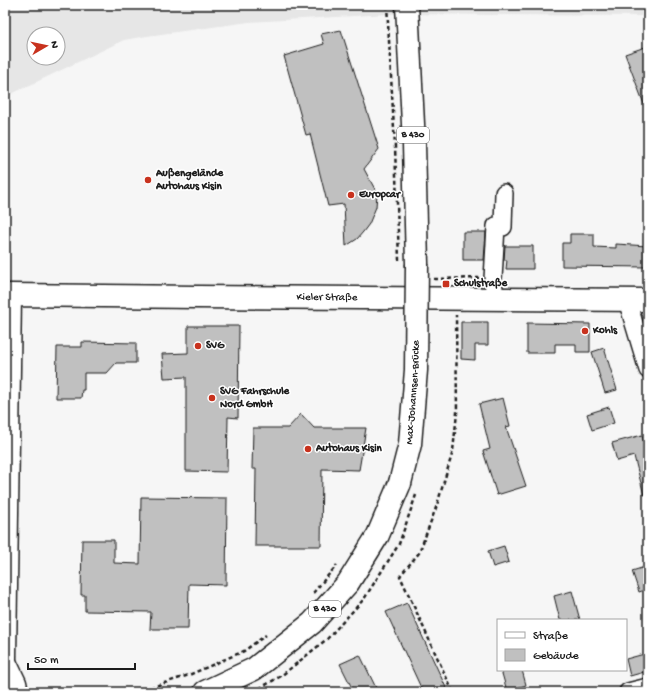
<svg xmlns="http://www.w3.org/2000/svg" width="653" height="697" font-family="'Gochi Hand',sans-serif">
<rect width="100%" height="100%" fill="#f6f6f6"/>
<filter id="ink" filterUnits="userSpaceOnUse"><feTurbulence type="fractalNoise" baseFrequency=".025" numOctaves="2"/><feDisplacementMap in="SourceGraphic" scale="8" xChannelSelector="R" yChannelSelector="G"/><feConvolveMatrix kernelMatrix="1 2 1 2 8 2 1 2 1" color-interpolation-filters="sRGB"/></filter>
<g filter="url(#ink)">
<!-- built -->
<path fill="#e6e6e6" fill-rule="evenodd" d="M 5,5 L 648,5 L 648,16 L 389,14 L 249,22 L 147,36 L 124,40 L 5,97 ZM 34,34 L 58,34 L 58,58 L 34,58 Z"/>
<!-- building -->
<g fill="#c0c0c0" stroke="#1c1c1c">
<polygon points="341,30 379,149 364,169 377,193 376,207 369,224 363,232 357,239 346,246 344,204 328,206 310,134 306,135 284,56 324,44 321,34"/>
<polygon points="648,46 648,112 647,112 625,54"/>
<polygon points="463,232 486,232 484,260 463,260"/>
<polygon points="570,234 594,234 594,247 616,248 616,244 648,246 648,267 562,266 562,243 570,243"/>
<polygon points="505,246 533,246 533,269 506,269 507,260 504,260"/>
<polygon points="461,322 488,322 488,345 475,345 475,360 461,359"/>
<polygon points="527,323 590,324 590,352 576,352 576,344 555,344 555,353 527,353"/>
<polygon points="188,326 239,326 238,418 228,417 227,472 186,471 186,377 164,378 162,354 188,353"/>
<polygon points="82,342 136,343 136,363 116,363 107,373 84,373 84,390 82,390 81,398 56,398 57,347 82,347"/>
<polygon points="604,348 617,390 605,393 592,352"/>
<polygon points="503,398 510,426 506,427 526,486 497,495 483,451 490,449 479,404"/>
<polygon points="609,407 614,423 592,430 587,414"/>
<polygon points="301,414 314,428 366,428 359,470 322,469 321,546 255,546 256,469 252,469 253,428 288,428"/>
<polygon points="642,435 647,453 645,453 648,463 648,494 644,495 634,456 617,461 612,443"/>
<polygon points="141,497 227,498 226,585 189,584 188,629 150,629 151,612 85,611 85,595 81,595 82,540 114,540 114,563 140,564"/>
<polygon points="504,546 509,562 493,567 488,551"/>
<polygon points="648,566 648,589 639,592 632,571"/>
<polygon points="572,591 580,620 560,620 554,596"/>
<polygon points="407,603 448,692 423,692 386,612"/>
<polygon points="648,653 648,671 630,676 626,659"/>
<polygon points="360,655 378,692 354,692 340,664"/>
<polygon points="501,670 522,670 526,685 507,691"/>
</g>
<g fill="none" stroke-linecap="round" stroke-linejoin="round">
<defs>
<g id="minor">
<polyline points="495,299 493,279 496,226 503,227 504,193"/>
<polyline points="627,300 648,370"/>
<polyline points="628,692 648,687"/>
</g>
<g id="major">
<polyline points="407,5 414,144 417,264"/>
<path id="s1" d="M 5,658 L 10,295 L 197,297 L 648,300"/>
<polyline points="5,662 15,683 17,692"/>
<polyline points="205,692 254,669 312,623 348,583 378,535 400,483"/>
</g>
</defs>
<!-- minor casing -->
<use href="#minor" stroke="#1c1c1c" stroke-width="20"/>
<!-- major casing -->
<use href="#major" stroke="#1c1c1c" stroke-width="25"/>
<!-- path -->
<g stroke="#1c1c1c" stroke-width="2.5" stroke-dasharray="4 3" stroke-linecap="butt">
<polyline points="434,279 479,278"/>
<polyline points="313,593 337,565"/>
<polyline points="137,692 189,675 244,651 266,635"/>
<polyline points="253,692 281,676 327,639 364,599 399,544 416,495"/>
<polyline points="453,692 400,576 419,553 437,505 453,451 457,413 456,315"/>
</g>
<!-- minor -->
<use href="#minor" stroke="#fff" stroke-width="17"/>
<!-- major -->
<use href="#major" stroke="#fff" stroke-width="22"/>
<defs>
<polyline id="rail" points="614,5 648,6"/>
</defs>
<!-- rail casing -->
<use href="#rail" stroke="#1c1c1c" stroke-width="4.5"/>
<!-- rail -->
<use href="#rail" stroke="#fff" stroke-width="3" stroke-dasharray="9" stroke-linecap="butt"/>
<defs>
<g id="major-bridge">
<path id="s2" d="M 400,483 L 410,444 L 416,370 L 417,264"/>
</g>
</defs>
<!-- major-bridge casing -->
<use href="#major-bridge" stroke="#1c1c1c" stroke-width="25" stroke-linecap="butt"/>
<!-- path-bridge -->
<polyline stroke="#1c1c1c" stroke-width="2.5" stroke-dasharray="4 3" stroke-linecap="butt" points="387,5 395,147 399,260"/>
<!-- major-bridge -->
<use href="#major-bridge" stroke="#fff" stroke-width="22"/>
</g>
</g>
<!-- markers -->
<g fill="#c8321e" stroke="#fff" stroke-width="1.5">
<circle cx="148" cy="180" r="4"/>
<circle cx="351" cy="195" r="4"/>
<rect x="442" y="280" width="8" height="8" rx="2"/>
<circle cx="585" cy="331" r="4"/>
<circle cx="198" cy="346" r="4"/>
<circle cx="212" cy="398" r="4"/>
<circle cx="308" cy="449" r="4"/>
</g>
<g text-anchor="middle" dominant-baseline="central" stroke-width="3" stroke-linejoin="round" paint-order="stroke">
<!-- shield labels -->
<g fill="#fff" stroke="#606060" stroke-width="1">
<rect x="397" y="127" width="32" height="16" rx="3"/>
<rect x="309" y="601" width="32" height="16" rx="3"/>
</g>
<g font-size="10" font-weight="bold" fill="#1c1c1c">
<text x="413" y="135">B 430</text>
<text x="325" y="609">B 430</text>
</g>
<!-- poi labels -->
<g font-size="11" font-weight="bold" fill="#1c1c1c" stroke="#fff" text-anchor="start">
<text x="156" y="174">Außengelände<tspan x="156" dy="13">Autohaus Kisin</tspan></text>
<text x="359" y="195">Europcar</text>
<text x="454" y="284">Schulstraße</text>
<text x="593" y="331">Kohls</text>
<text x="206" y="346">SVG</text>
<text x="220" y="392">SVG Fahrschule<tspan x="220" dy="13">Nord GmbH</tspan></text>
<text x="316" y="449">Autohaus Kisin</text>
</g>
<!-- street labels -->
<g font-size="11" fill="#1c1c1c" stroke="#fff">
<text stroke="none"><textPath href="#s1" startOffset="680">Kieler Straße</textPath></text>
<text stroke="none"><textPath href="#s2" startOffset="92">Max-Johannsen-Brücke</textPath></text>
</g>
</g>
<!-- margin -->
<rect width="653" height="697" fill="none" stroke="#fff" stroke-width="20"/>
<rect x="10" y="10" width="633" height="677" fill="none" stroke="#1c1c1c" stroke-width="1.5" filter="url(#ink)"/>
<!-- legend -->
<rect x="497" y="619" width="130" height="52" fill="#ffffff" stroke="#a4a4a4"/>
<rect x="505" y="632" width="20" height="6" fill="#ffffff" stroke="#a4a4a4"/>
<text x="533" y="639" font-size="12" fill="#1c1c1c">Straße</text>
<rect x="505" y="649" width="20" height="12" fill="#c0c0c0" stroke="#a4a4a4"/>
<text x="533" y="659" font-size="12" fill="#1c1c1c">Gebäude</text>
<!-- north arrow -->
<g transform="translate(46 46) rotate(81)"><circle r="19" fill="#ffffff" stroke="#a4a4a4"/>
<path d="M0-3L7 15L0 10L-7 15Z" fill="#c8321e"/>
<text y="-6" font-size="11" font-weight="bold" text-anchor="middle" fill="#1c1c1c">N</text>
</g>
<!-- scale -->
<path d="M28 663v6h107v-6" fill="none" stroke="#1c1c1c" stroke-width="2"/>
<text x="34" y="663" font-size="12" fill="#1c1c1c" stroke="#ffffff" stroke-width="3" paint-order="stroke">50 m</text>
</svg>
